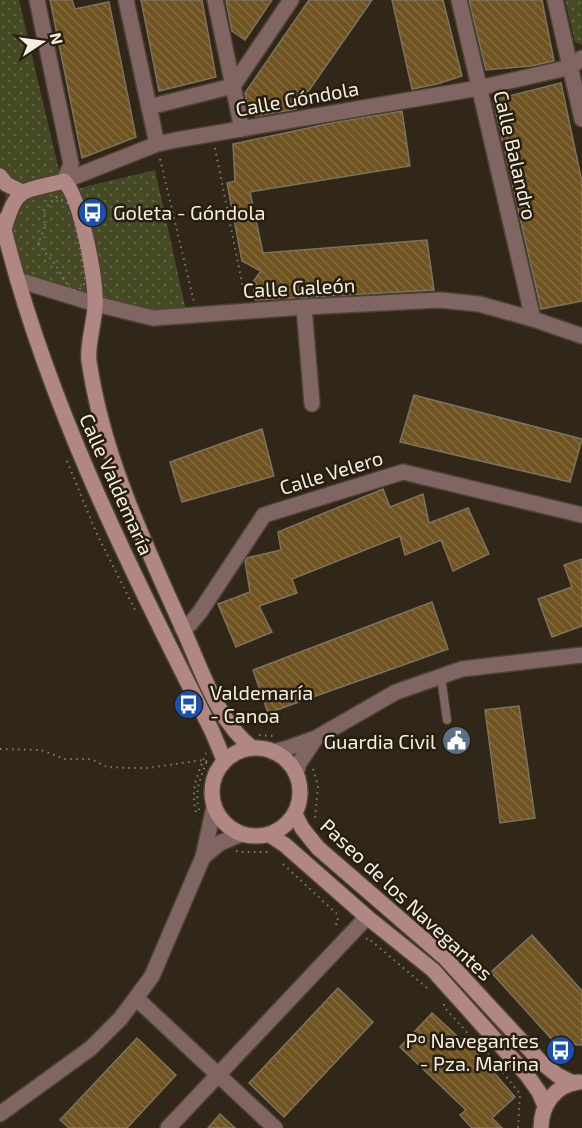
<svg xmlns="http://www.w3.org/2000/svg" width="582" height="1128" font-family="'Exo 2',sans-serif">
<defs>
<pattern id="grass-dots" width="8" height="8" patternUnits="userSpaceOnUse" patternTransform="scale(1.5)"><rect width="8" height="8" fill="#454a25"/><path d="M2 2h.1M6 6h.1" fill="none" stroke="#606444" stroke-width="1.8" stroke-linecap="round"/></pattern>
<pattern id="building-back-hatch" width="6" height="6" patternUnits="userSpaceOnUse" patternTransform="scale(1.5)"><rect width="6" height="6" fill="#6f5320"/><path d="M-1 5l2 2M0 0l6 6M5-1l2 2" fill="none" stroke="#846c40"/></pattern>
</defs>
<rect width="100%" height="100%" fill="#312718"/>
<!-- grass -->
<g fill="url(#grass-dots)">
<polygon points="0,0 19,0 64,192 155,170 189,324 21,274 0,170"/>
<polygon points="565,0 582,0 582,45 575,42"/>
</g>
<!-- building -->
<g fill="url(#building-back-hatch)" stroke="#7d7260" stroke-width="1.5">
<polygon points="50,0 72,0 75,9 109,2 136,137 82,158"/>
<polygon points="141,0 202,0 216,77 159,91"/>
<polygon points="226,0 272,0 245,40 232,31"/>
<polygon points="309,0 372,0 296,109 256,116 251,115 249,111 245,93"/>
<polygon points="392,0 443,0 462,76 437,84 412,89"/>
<polygon points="469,0 542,0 554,61 531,66 486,70"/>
<polygon points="561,83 582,182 582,301 541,309 493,100"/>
<polygon points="402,111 410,166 250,192 263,253 427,240 434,290 255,300 253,282 261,271 242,261 227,183 235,181 233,144 332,123"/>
<polygon points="414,395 582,439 570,482 400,442"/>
<polygon points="262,429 274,476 182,502 170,462"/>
<polygon points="383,489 390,507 423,494 429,523 468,508 489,554 453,571 441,540 405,555 400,536 292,579 297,593 259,606 272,632 236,647 218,604 250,592 245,561 247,558 281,550 278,532"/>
<polygon points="582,559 582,626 552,637 538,599 572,587 564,565"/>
<polygon points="432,602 448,649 268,713 253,670"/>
<polygon points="519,706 535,818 500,823 485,710"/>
<polygon points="532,935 582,991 582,1045 556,1044 491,972"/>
<polygon points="338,988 373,1022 284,1117 249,1083"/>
<polygon points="432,1013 467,1045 468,1043 515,1097 492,1118 502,1128 472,1128 460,1115 466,1110 400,1047"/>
<polygon points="137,1038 176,1075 127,1128 69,1128 60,1120"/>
<polygon points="220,1114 235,1128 208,1128"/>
</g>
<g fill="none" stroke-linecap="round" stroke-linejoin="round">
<defs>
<polyline id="lane" points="441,677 447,720"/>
<g id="street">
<polyline points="37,0 71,164 64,181"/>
<polyline points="126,0 157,144"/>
<polyline points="459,0 533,319"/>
<polyline points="555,0 582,119"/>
<polyline points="149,107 233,86 215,0"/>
<polyline points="242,129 233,86 291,0"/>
<polyline points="64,181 157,144 176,140 479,88 571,67 582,58"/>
<polyline points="18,280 96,304 153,318 304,307 440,300 479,304 533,319 582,336"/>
<polyline points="304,307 312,404"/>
<polyline points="182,628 190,624 200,612 264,515 403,472 582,515"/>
<polyline points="273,752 285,749 316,738 396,692 462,669 582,655"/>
<polyline points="296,774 299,763 316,738"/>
<polyline points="203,857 220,843 241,834"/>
<polyline points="136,998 275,1128"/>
<polyline points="0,1114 91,1048 120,1019 136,998 152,976 203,857 214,807"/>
<polyline points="168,1128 367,917"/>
</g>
<g id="secondary">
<polyline points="0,176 6,184 22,192"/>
<path d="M 2,221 C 45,401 129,566 212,731 L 224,760"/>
<path d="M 4,230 C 16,185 23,192 64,181 C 81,198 97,282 95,307 C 94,325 87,344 89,361 C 103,457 145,544 184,631 C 202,671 217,720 252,748"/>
<circle cx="256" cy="792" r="44"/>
<polyline points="295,814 302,828 318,848 444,957 541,1062 557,1075 573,1083"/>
<polyline points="270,835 285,845 367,917 433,970 527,1075 539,1092 545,1106"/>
<path d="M 541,1128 C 541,1105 555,1085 579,1082"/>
</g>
</defs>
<!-- lane casing -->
<use href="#lane" stroke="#4c4335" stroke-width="10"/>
<!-- street casing -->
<use href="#street" stroke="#4c4335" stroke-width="18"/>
<!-- secondary casing -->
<use href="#secondary" stroke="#4c4335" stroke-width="18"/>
<!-- path -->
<g stroke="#847b6f" stroke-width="2" stroke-dasharray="1.5 4.5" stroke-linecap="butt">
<polyline points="215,148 245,298"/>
<polyline points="160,159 194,302"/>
<polygon points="56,197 69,204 73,214 85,276 84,284 79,290 71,290 55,264 38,244 45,227 44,210"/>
<polyline points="67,461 96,532 136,612"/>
<polyline points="259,735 274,736"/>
<polyline points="0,749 41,750 65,759 91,759 107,767 133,768 148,768 203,760 209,762"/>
<polyline points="313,769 318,786 315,819"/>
<path d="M 199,810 C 194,789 201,779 207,760"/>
<path d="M 196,812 C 190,789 198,774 206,753"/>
<polyline points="236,851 239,852 269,852"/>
<polyline points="283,864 337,914 338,921 336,924 340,927"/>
<polyline points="366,939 368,938 427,988 431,989"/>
<polyline points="444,1004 444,1007 472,1038 475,1038"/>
<polyline points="484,1049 520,1094 518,1128"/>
</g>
<!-- lane -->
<use href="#lane" stroke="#806562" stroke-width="8"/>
<!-- street -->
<use href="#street" stroke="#806562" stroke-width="15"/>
<!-- secondary -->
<use href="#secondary" stroke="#b18783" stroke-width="15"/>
</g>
<!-- icons -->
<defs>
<symbol id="bus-disc" viewBox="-11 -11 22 22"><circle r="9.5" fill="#1a4fb4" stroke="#271e0e"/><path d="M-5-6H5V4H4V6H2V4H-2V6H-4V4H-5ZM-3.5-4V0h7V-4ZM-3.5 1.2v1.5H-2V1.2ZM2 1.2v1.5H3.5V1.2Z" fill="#fff"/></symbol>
<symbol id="civic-disc" viewBox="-11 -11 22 22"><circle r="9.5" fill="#5c6f8a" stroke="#271e0e"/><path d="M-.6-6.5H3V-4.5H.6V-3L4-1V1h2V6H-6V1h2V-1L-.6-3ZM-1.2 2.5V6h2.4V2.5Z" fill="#fff"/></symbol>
</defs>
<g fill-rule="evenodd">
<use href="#bus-disc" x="76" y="196" width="33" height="33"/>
<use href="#bus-disc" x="172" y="688" width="33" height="33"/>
<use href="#civic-disc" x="440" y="724" width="33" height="33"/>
<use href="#bus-disc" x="544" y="1034" width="33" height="33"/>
</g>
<g text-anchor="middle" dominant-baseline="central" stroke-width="5" stroke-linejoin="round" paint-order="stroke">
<!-- street labels -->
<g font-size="20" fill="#f4eee4" stroke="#271e0e">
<text transform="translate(297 98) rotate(-10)">Calle Góndola</text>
<text transform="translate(516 155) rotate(77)">Calle Balandro</text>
<text transform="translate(299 287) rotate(-3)">Calle Galeón</text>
<text transform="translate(331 472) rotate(-17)">Calle Velero</text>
<text transform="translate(117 484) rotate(66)">Calle Valdemaría</text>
<text transform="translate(407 899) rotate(43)">Paseo de los Navegantes</text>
</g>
<!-- poi labels -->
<g font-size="20" fill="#f4eee4" stroke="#271e0e" text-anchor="start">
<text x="113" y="212">Goleta - Góndola</text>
<text x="210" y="692">Valdemaría<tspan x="210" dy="23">- Canoa</tspan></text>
<text x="436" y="741" text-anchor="end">Guardia Civil</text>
<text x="539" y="1040" text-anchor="end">Pº Navegantes<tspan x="539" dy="23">- Pza. Marina</tspan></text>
</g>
</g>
<!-- north arrow -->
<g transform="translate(42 42) rotate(77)" stroke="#271e0e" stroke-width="4.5" paint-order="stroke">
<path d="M0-4.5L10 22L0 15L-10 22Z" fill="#f4eee4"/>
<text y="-9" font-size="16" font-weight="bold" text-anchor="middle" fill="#f4eee4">N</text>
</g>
</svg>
